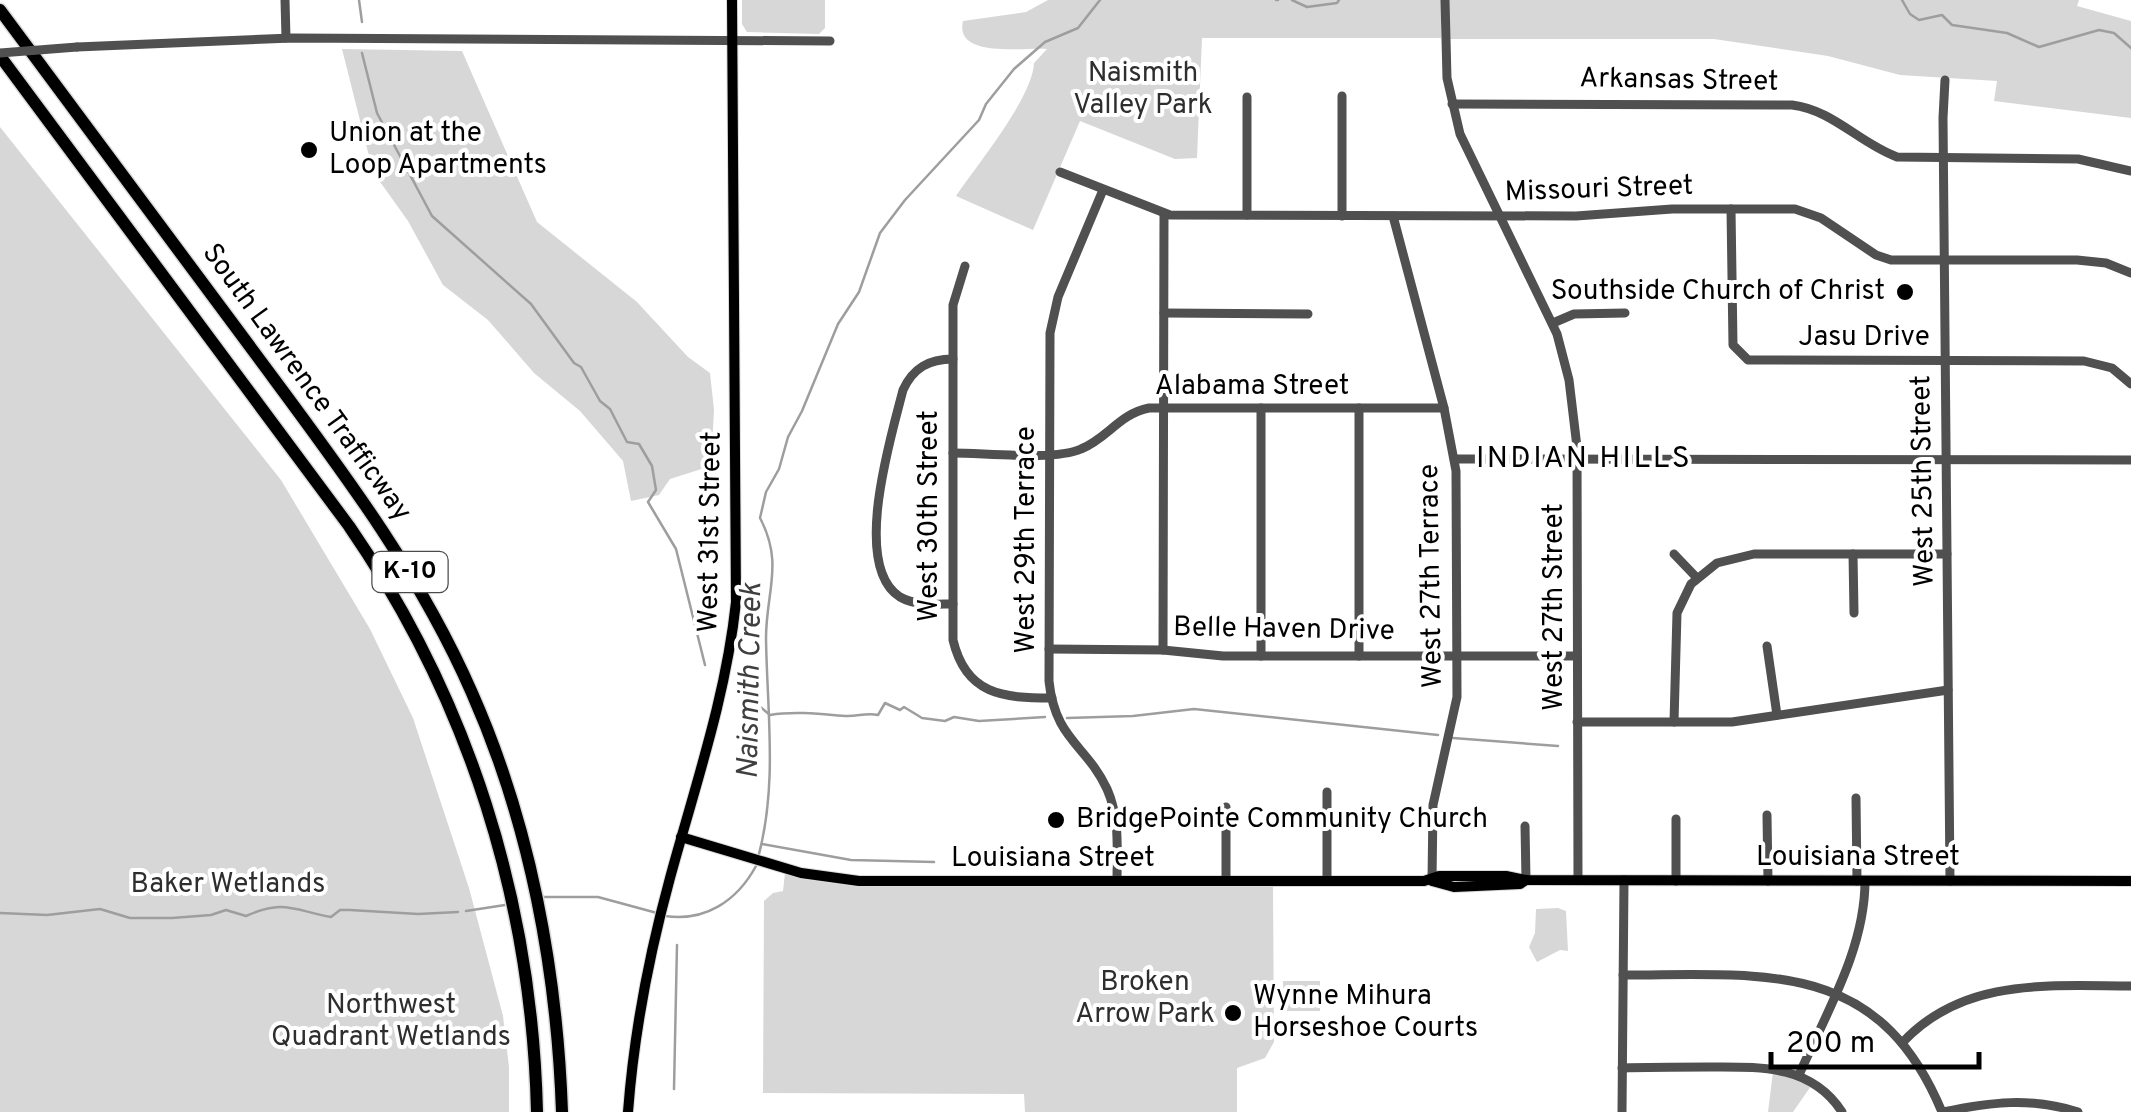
<svg xmlns="http://www.w3.org/2000/svg" width="2131" height="1112" font-family="Overpass,sans-serif">
<rect width="100%" height="100%" fill="#fff"/>
<!-- green -->
<g fill="#d7d7d7">
<polygon points="742,0 825,0 825,28 819,34 747,32 742,24"/>
<path d="M 1048,0 L 1441,0 L 1441,38 L 1202,38 L 1197,158 L 1175,159 L 1080,121 L 1033,230 L 956,196 C 977,165 1033,97 1034,63 L 1047,49 C 1023,47 954,59 963,21 L 1026,12 Z"/>
<polygon points="1449,0 2079,0 2077,6 2131,21 2131,118 1994,101 1997,81 1900,75 1828,56 1714,39 1449,39"/>
<polygon points="342,49 462,51 537,222 637,302 688,357 710,373 714,410 711,466 670,479 659,495 631,501 623,461 580,411 534,373 488,320 443,285 408,221 373,172"/>
<polygon points="0,127 281,480 370,629 413,718 469,888 503,1016 509,1067 509,1112 0,1112"/>
<polygon points="785,873 820,881 867,886 1273,886 1274,1042 1265,1058 1237,1068 1237,1112 1025,1112 1024,1094 763,1093 764,901 773,893 783,891"/>
<polygon points="1558,908 1566,911 1568,951 1560,950 1537,962 1529,947 1535,933 1536,909"/>
<rect x="1283" y="981" width="37" height="30"/>
<polygon points="1773,1072 1811,1086 1793,1112 1768,1112"/>
</g>
<g fill="none" stroke-linecap="round" stroke-linejoin="round">
<!-- stream -->
<g stroke="#9e9e9e" stroke-width="2.5">
<polyline points="359,0 362,22"/>
<polyline points="1276,0 1278,0"/>
<polyline points="1292,0 1307,7 1337,3 1339,0"/>
<polyline points="1902,0 1910,14 1919,20 1942,15 1952,25 2007,33 2039,47 2099,30 2114,33 2131,48"/>
<polyline points="362,53 377,113 432,216 531,304 574,363 581,367 600,401 610,409 627,442 639,444 652,466 656,490 648,502 676,549 705,665"/>
<path d="M 745,694 L 770,715 C 794,711 821,714 845,716 C 857,717 866,712 878,715 L 885,703 L 900,710 L 904,707 L 922,718 L 945,721 L 954,717 L 979,721 L 1045,717"/>
<polyline points="1067,718 1133,716 1194,709 1438,735"/>
<polyline points="1453,738 1558,746"/>
<polyline points="762,844 851,860 934,862"/>
<path d="M 758,858 C 778,784 767,712 766,638 C 766,592 784,563 760,518 L 766,492 L 779,469 L 788,437 L 802,411 L 838,324 L 859,292 L 880,233 L 905,200 L 979,120 L 986,104 L 1014,69 L 1045,42 L 1078,28 L 1100,0"/>
<polyline points="955,864 977,865"/>
<polyline points="543,897 598,897 657,913"/>
<polyline points="466,911 505,905"/>
<path d="M 0,913 L 47,915 L 100,909 L 130,918 L 172,918 L 211,915 L 226,910 L 246,916 C 284,899 293,910 331,917 L 340,910 L 350,910 L 418,914 L 458,912"/>
<path d="M 665,916 C 705,922 737,901 756,866"/>
<polyline points="674,1089 677,945"/>
</g>
<defs>
<g id="major">
<polyline points="681,837 801,873 859,881 1424,881 1439,876 1506,876 1526,880 2131,881"/>
<polyline points="1432,881 1454,887 1520,884 1526,880"/>
<path d="M 628,1112 C 634,1032 649,955 670,878 C 695,786 726,697 736,602 L 732,0"/>
</g>
<g id="highway">
<path d="M 0,10 C 85,126 171,241 257,356 C 337,464 418,569 472,693 C 530,824 557,970 562,1112"/>
<path d="M 0,56 L 349,526 C 469,700 532,901 537,1112"/>
</g>
</defs>
<!-- major casing -->
<use href="#major" stroke="#dbdbdb" stroke-width="12"/>
<!-- highway casing -->
<use href="#highway" stroke="#dbdbdb" stroke-width="15"/>
<!-- minor -->
<g stroke="#505050" stroke-width="9">
<polyline points="285,0 286,38"/>
<polyline points="1445,0 1447,78 1460,134 1557,334 1569,380 1577,447 1578,880"/>
<polyline points="77,47 292,38 830,41"/>
<polyline points="1945,80 1943,118 1950,881"/>
<polyline points="1342,96 1342,216"/>
<path d="M 1452,104 L 1792,105 C 1833,110 1859,143 1897,157 L 2078,159 L 2131,171"/>
<polyline points="1060,172 1170,215 1576,216 1672,209 1795,209 1821,218 1876,255 1891,260 2077,260 2106,263 2131,273"/>
<path d="M 1103,190 L 1058,297 L 1050,333 L 1049,681 C 1055,740 1086,744 1107,789 C 1120,818 1117,850 1117,881"/>
<polyline points="1731,209 1733,345 1748,360 2084,361 2112,368 2131,384"/>
<polyline points="1247,215 1247,97"/>
<polyline points="1393,216 1444,408 1456,471 1457,697 1433,805 1432,881"/>
<path d="M 965,266 L 953,305 L 953,640 C 966,695 1003,698 1052,698"/>
<polyline points="1164,313 1308,314"/>
<polyline points="1553,323 1574,314 1625,313"/>
<path d="M 953,359 C 929,359 913,368 903,390 C 891,437 851,566 900,597 C 916,606 935,604 953,604"/>
<path d="M 953,453 C 985,453 1054,461 1081,449 C 1108,438 1119,414 1149,408 L 1444,408"/>
<polyline points="1455,459 2131,460"/>
<polyline points="1674,554 1697,578"/>
<polyline points="1853,554 1854,613"/>
<polyline points="1767,646 1777,715"/>
<polyline points="1049,649 1163,650 1223,656 1577,656"/>
<polyline points="1163,650 1164,214"/>
<polyline points="1261,656 1261,408"/>
<polyline points="1359,656 1359,408"/>
<polyline points="1577,722 1732,722 1948,690"/>
<polyline points="1674,722 1677,613 1691,584 1717,563 1754,554 1947,554"/>
<polyline points="1327,792 1327,881"/>
<polyline points="1856,798 1857,881"/>
<polyline points="1226,807 1226,881"/>
<polyline points="1767,815 1768,881"/>
<polyline points="1676,819 1676,881"/>
<polyline points="1525,826 1526,880"/>
<path d="M 1623,975 C 1765,975 1878,958 1942,1112"/>
<path d="M 1903,1042 C 1964,977 2049,986 2131,986"/>
<path d="M 1622,1068 C 1651,1067 1680,1067 1709,1067 C 1759,1067 1811,1064 1842,1112"/>
<path d="M 1799,1075 C 1826,1013 1865,949 1865,881"/>
<polyline points="1622,1112 1624,880"/>
<path d="M 1943,1112 C 1990,1102 2031,1097 2078,1112"/>
</g>
<!-- major -->
<use href="#major" stroke="#000" stroke-width="10"/>
<!-- highway -->
<use href="#highway" stroke="#000" stroke-width="12"/>
<!-- minor-bridge -->
<polyline stroke="#505050" stroke-width="9" points="0,53 77,47"/>
</g>
<!-- markers -->
<g fill="#000" stroke="#fff" stroke-width="4">
<circle cx="309" cy="150" r="10"/>
<circle cx="1905" cy="292" r="10"/>
<circle cx="1056" cy="820" r="10"/>
<circle cx="1233" cy="1013" r="10"/>
</g>
<g text-anchor="middle" dominant-baseline="central" stroke-width="8" stroke-linejoin="round" paint-order="stroke">
<!-- shield labels -->
<rect fill="#fff" stroke="#4c4c4c" stroke-width="2.5" x="372.5" y="552" width="75" height="40" rx="8"/>
<g font-size="25" font-weight="bold" fill="#000">
<text x="410" y="572">K-10</text>
</g>
<!-- park labels -->
<g font-size="28" fill="#2e2e2e" stroke="#fff">
<text x="1143" y="74">Naismith<tspan x="1143" dy="32">Valley Park</tspan></text>
<text x="228" y="885">Baker Wetlands</text>
<text x="1145" y="983">Broken<tspan x="1145" dy="32">Arrow Park</tspan></text>
<text x="391" y="1006">Northwest<tspan x="391" dy="32">Quadrant Wetlands</tspan></text>
</g>
<!-- street labels -->
<g font-size="28" fill="#000" stroke="#fff">
<text transform="translate(1679 81) rotate(1)">Arkansas Street</text>
<text transform="translate(1599 190) rotate(-2)">Missouri Street</text>
<text x="1864" y="338">Jasu Drive</text>
<text transform="translate(306 383) rotate(54)">South Lawrence Trafficway</text>
<text x="1252" y="387">Alabama Street</text>
<text transform="translate(1924 481) rotate(-91)">West 25th Street</text>
<text transform="translate(930 516) rotate(-90)">West 30th Street</text>
<text transform="translate(711 532) rotate(-89)">West 31st Street</text>
<text transform="translate(1027 540) rotate(-90)">West 29th Terrace</text>
<text transform="translate(1432 576) rotate(-91)">West 27th Terrace</text>
<text transform="translate(1555 607) rotate(-90)">West 27th Street</text>
<text transform="translate(1284 630) rotate(1)">Belle Haven Drive</text>
<text x="1858" y="858">Louisiana Street</text>
<text x="1053" y="859">Louisiana Street</text>
</g>
<!-- poi labels -->
<g font-size="28" fill="#000" stroke="#fff" text-anchor="start">
<text x="329" y="134">Union at the<tspan x="329" dy="32">Loop Apartments</tspan></text>
<text x="1885" y="292" text-anchor="end">Southside Church of Christ</text>
<text x="1076" y="820">BridgePointe Community Church</text>
<text x="1253" y="997">Wynne Mihura<tspan x="1253" dy="32">Horseshoe Courts</tspan></text>
</g>
<!-- neighbourhood labels -->
<g font-size="30" letter-spacing="2.5" fill="#000" stroke="#fff">
<text x="1584" y="459">INDIAN HILLS</text>
</g>
<!-- water labels -->
<g font-size="30" font-style="italic" fill="#3f3f3f" stroke="#fff">
<text transform="translate(751 681) rotate(-89)">Naismith Creek</text>
</g>
</g>
<!-- scale -->
<path d="M1771 1052v15h208v-15" fill="none" stroke="#000000" stroke-width="5"/>
<text x="1786" y="1052" font-size="30" fill="#000000" stroke="#ffffff" stroke-width="8" paint-order="stroke">200 m</text>
</svg>
